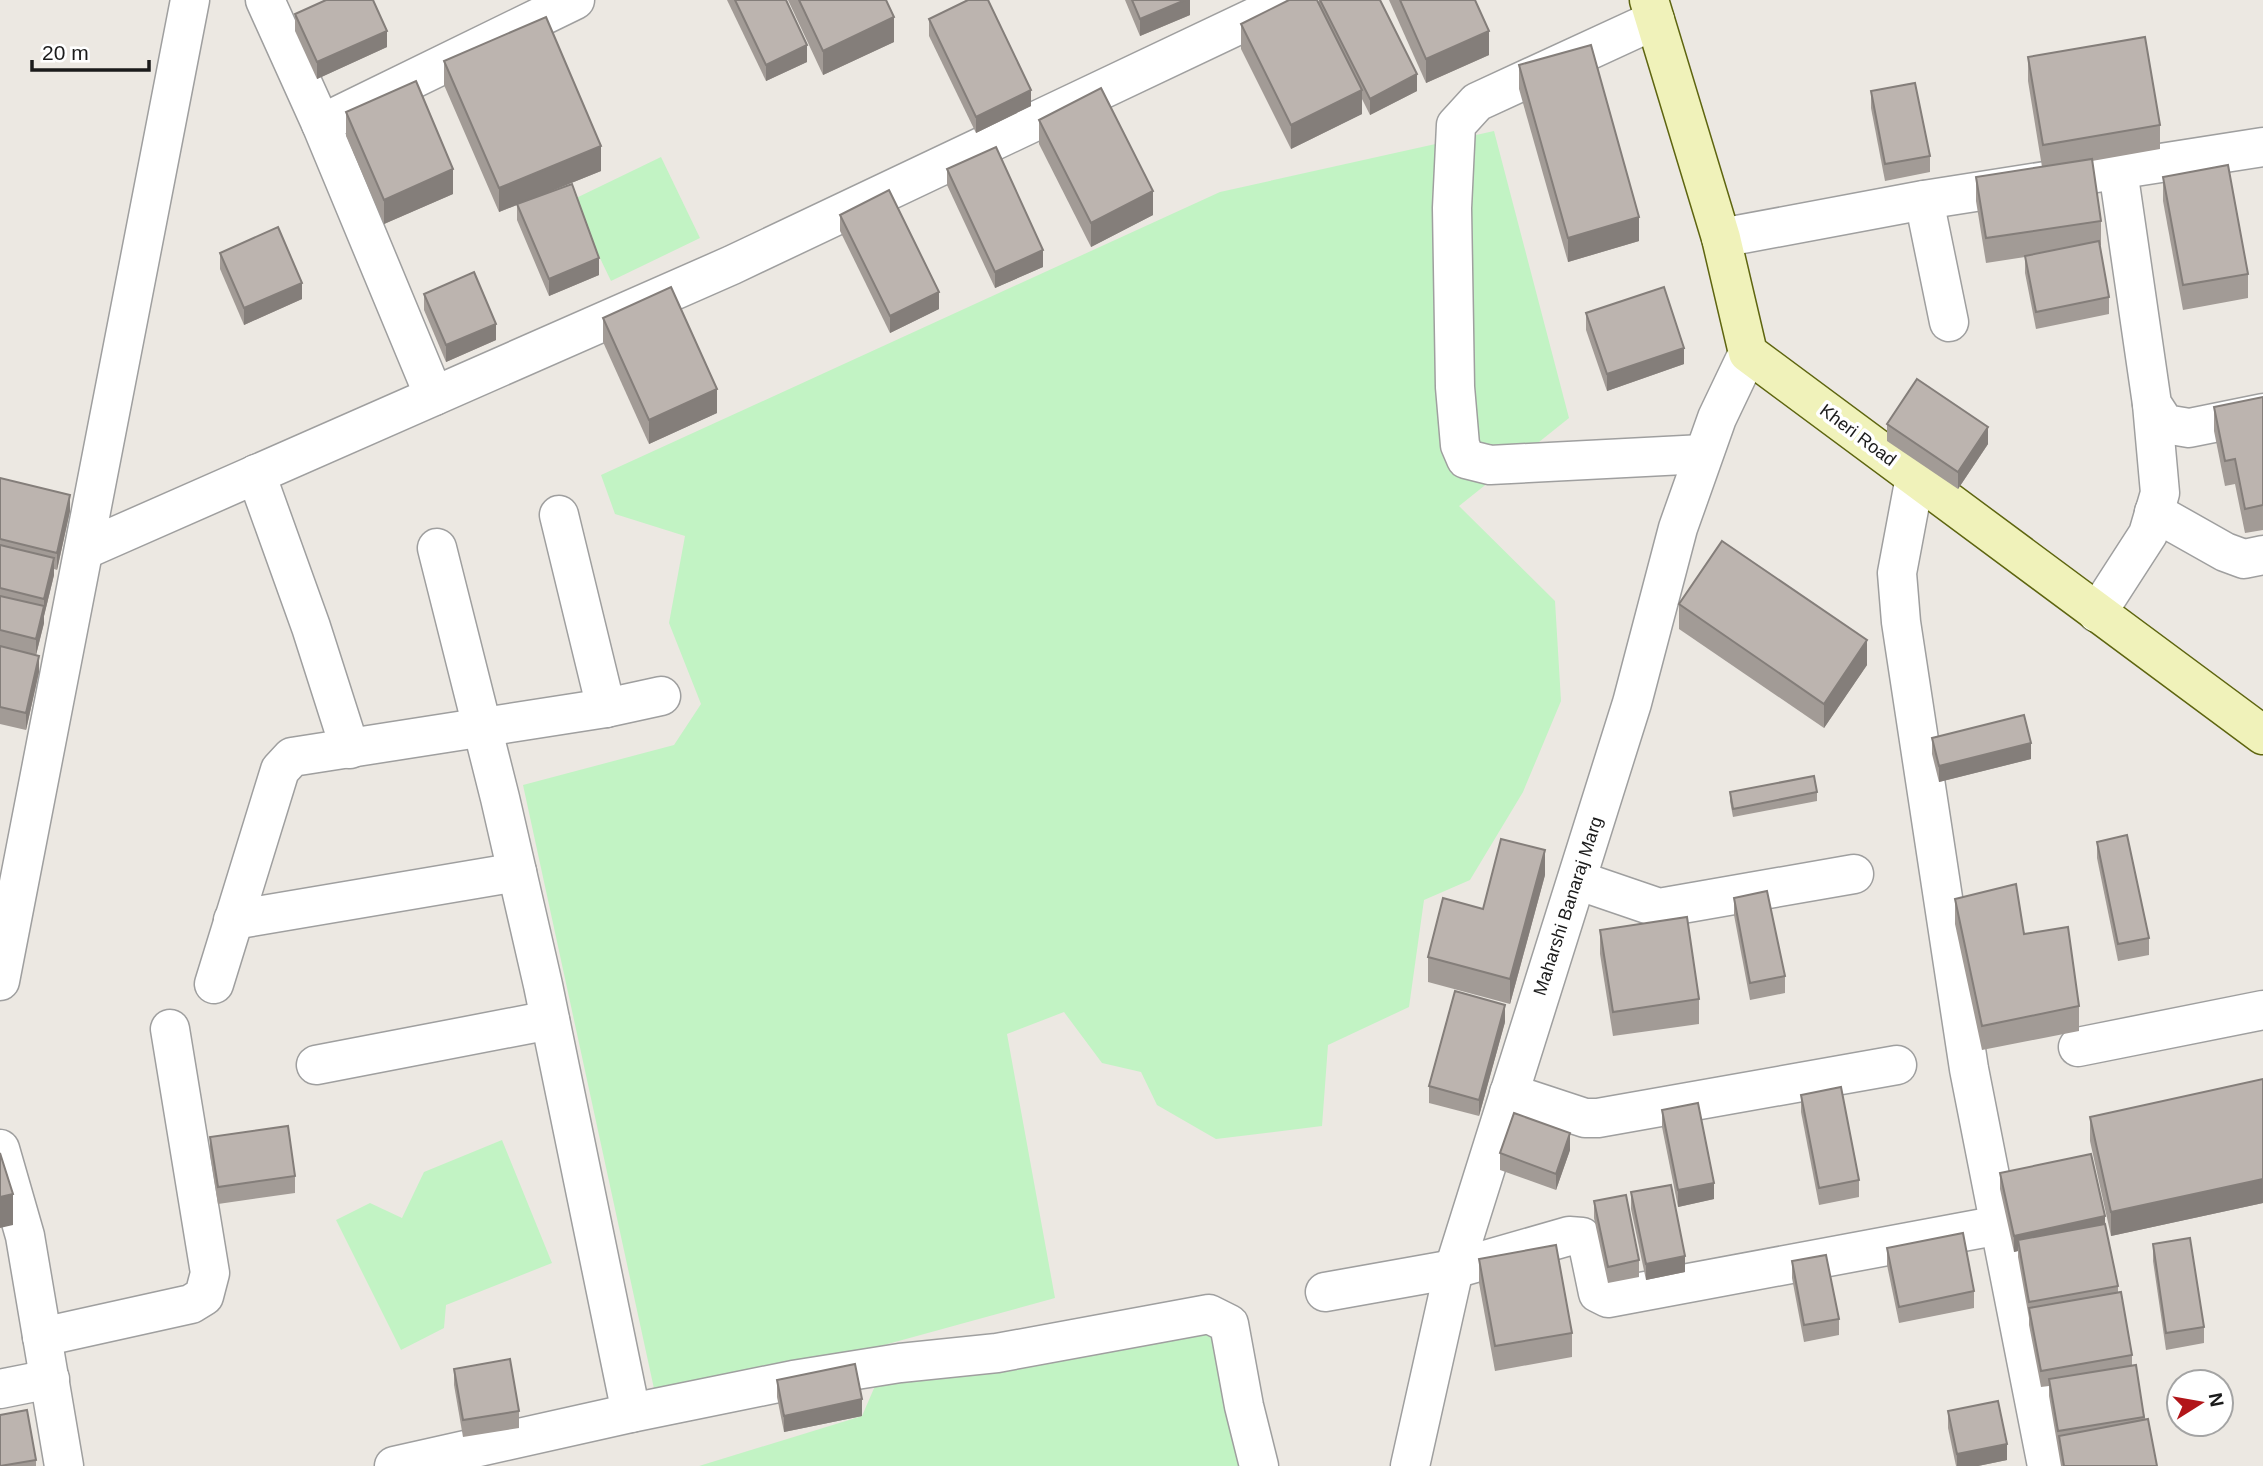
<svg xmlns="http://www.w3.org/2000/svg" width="2263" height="1466" font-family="Arial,sans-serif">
<rect width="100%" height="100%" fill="#ece8e2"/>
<!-- park -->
<g fill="#c2f3c4">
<polygon points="1494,131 1569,418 1459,506 1555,601 1561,701 1523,792 1470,880 1424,900 1409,1007 1328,1045 1322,1126 1216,1139 1157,1105 1141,1072 1102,1063 1064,1012 1007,1034 1055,1298 658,1407 523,785 674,745 701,704 669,623 685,536 615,514 601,475 1220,192"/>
<polygon points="661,157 700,238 611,281 572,200"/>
<polygon points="502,1140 552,1263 446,1305 444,1328 401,1350 336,1220 370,1203 402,1218 424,1172"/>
<polygon points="1222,1320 1248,1466 699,1466 862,1416 888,1356"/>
</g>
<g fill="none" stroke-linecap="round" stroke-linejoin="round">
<defs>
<g id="street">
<polyline points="265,0 321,124 434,396"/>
<polyline points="1655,20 1477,102 1456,125 1452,208 1455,387 1460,445 1466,459 1490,465 1703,454"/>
<polyline points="321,124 575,0"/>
<polyline points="2118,170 2152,404 2165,424 2189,428 2263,413"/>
<polyline points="1924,200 1949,322"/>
<polyline points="1721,238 1924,200 2263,147"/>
<polyline points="256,474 311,627 350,749"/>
<polyline points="1915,477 1897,573 1901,622 1969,1069 2047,1466"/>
<polyline points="2154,512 2225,552 2244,559 2263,555"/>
<polyline points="559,515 606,708"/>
<polyline points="437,548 500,798 543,985 631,1413"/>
<polyline points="84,550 732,265 1291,0"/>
<polyline points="2097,613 2148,534 2160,493 2152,404"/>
<polyline points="1577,880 1659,908 1854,874"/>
<polyline points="233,920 517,872"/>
<polyline points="0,981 190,0"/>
<polyline points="214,984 280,770 292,757 606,708 661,696"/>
<polyline points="2078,1047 2263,1010"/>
<polyline points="316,1065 550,1020"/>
<polyline points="1509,1093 1585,1118 1598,1118 1897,1065"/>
<polyline points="0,1149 25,1236 64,1466"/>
<polyline points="1325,1292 1454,1269 1569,1236 1582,1237 1588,1245 1598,1293 1608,1298 2000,1225"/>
<polyline points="42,1337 191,1304 204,1296 210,1273 170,1029"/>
<polyline points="0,1389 50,1379"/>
<polyline points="394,1466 631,1413 793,1380 900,1363 997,1353 1209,1314 1229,1324 1244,1406 1259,1466"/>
<polyline points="1410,1466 1454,1269 1632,703 1678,528 1717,418 1748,353"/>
</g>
<polyline id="secondary" points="1649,0 1721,238 1748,353 2263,735"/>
</defs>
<!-- street casing -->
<use href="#street" stroke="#9f9f9f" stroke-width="41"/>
<!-- secondary casing -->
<use href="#secondary" stroke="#5e6510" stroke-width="41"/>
<!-- street -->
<use href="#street" stroke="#fff" stroke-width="38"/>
<!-- secondary -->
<use href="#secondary" stroke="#f0f2ba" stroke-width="38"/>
</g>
<!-- wall -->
<g fill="#a29b96">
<polygon points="727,0 786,0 807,62 766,81"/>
<polygon points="788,0 886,0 894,42 823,75"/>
<polygon points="1125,0 1190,0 1190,15 1140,36"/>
<polygon points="1319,0 1380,0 1417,91 1370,115 1362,99 1362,114 1291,149 1241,49 1241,24 1319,4"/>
<polygon points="1389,0 1475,0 1489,55 1426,83"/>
<polygon points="295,14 387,47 317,79 295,31"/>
<polygon points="929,19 1031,106 976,133 929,36"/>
<polygon points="2028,57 2160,125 2160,149 2092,161 2101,221 2101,245 2099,246 2109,297 2109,314 2036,329 2025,273 2025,257 1986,263 1976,201 1976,177 2042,167 2028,81"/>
<polygon points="444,61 601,171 544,194 599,275 549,296 517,220 517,205 499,212 444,85"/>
<polygon points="1519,65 1639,241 1568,262 1519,89"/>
<polygon points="1871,91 1930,156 1930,172 1885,181 1871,108"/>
<polygon points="346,112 453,194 384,224 346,136"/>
<polygon points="1039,120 1153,215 1091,247 1039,144"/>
<polygon points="947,169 1043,267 995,288 947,185"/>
<polygon points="2163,177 2248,274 2248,298 2183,310 2163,201"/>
<polygon points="840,215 939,309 890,333 840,231"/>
<polygon points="220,253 302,299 244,325 220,269"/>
<polygon points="424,294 496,340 446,362 424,310"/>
<polygon points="1586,313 1684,364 1607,391 1586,330"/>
<polygon points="603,318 717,413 649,444 603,342"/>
<polygon points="2263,397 2263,530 2245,533 2235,484 2225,486 2214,431 2214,407"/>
<polygon points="1887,424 1988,444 1958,489 1887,441"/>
<polygon points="0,478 70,511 57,570 54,569 54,575 44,616 44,623 36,655 39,672 26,730 0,724"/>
<polygon points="1679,604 1867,665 1824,728 1679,629"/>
<polygon points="1932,738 2031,759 1939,782 1932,754"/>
<polygon points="1730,792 1817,792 1817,801 1733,817 1730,801"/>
<polygon points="2097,842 2149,938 2149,955 2118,961 2097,858"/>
<polygon points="1545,875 1510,1004 1428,982 1428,957"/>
<polygon points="1734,898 1785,976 1785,993 1750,1000 1734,915"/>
<polygon points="1955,899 2024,934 2079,1006 2079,1031 1982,1050 1955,924"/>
<polygon points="1600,930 1699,999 1699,1024 1613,1036 1600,954"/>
<polygon points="1505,1022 1479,1116 1429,1103 1429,1086"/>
<polygon points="2263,1079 2263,1203 2111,1236 2090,1141 2090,1117"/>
<polygon points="1801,1095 1859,1180 1859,1197 1819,1205 1801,1112"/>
<polygon points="1662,1110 1714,1199 1678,1207 1662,1127"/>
<polygon points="210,1137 295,1176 295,1193 218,1204 210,1154"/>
<polygon points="1570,1150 1556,1190 1500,1170 1500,1153"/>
<polygon points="2000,1173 2105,1224 2118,1286 2118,1293 2132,1355 2132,1365 2157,1466 2061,1466 2049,1396 2049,1386 2041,1387 2029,1325 2029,1318 2018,1257 2018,1251 2014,1252 2000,1189"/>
<polygon points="1631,1192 1685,1272 1646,1280 1631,1209"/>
<polygon points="1594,1201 1639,1260 1639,1277 1608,1283 1594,1218"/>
<polygon points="2153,1244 2204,1327 2204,1343 2166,1350 2153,1261"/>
<polygon points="1887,1248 1974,1291 1974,1308 1899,1323 1887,1265"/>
<polygon points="1479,1259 1572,1333 1572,1357 1495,1371 1479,1283"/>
<polygon points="1792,1261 1839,1319 1839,1335 1804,1342 1792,1278"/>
<polygon points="454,1369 519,1411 519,1428 463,1437 454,1385"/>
<polygon points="777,1380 862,1416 784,1432 777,1397"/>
<polygon points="1948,1411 2007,1460 1978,1466 1956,1466 1948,1428"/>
<polygon points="36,1460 36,1466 0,1466"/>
</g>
<!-- shaded-wall -->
<g fill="#847e7a">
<polygon points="1185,0 1190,0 1190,15 1140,36 1140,19"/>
<polygon points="894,17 894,42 823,75 823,51"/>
<polygon points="387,31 387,47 317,79 317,62"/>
<polygon points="1489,31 1489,55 1426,83 1426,59"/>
<polygon points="807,45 807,62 766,81 766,65"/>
<polygon points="1417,74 1417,91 1370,115 1370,99"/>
<polygon points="1031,90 1031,106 976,133 976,117"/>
<polygon points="1362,90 1362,114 1291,149 1291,125"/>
<polygon points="601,146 601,171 499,212 499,188"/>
<polygon points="453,169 453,194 384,224 384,200"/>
<polygon points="1153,191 1153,215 1091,247 1091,223"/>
<polygon points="1639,217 1639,241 1568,262 1568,238"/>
<polygon points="1043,250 1043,267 995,288 995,272"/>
<polygon points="599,258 599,275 549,296 549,279"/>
<polygon points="302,283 302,299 244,325 244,308"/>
<polygon points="939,292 939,309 890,333 890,316"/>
<polygon points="496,324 496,340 446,362 446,345"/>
<polygon points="1684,348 1684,364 1607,391 1607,374"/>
<polygon points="717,389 717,413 649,444 649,420"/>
<polygon points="1988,427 1988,444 1958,489 1958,472"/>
<polygon points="70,495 70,511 57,570 57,553"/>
<polygon points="54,558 54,575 44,616 44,599"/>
<polygon points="44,606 44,623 36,655 36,639"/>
<polygon points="1867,640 1867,665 1824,728 1824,704"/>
<polygon points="39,656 39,672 26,730 26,713"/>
<polygon points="2031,743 2031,759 1939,782 1939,766"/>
<polygon points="1545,850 1545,875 1510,1004 1510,979"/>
<polygon points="1505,1005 1505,1022 1479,1116 1479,1100"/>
<polygon points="1570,1133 1570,1150 1556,1190 1556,1174"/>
<polygon points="2263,1179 2263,1203 2111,1236 2111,1212"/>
<polygon points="1714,1183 1714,1199 1678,1207 1678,1190"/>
<polygon points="13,1194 13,1225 0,1228 0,1197"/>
<polygon points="2105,1216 2105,1233 2018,1240 2018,1251 2014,1252 2014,1236"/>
<polygon points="1685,1256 1685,1272 1646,1280 1646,1264"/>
<polygon points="862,1399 862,1416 784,1432 784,1416"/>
<polygon points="2007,1444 2007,1460 1978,1466 1957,1466 1957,1454"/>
</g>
<!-- building -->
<g fill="#bcb4af" stroke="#847e7a" stroke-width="2">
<polygon points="326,0 373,0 387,31 317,62 295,14"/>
<polygon points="735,0 786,0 807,45 766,65"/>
<polygon points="799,0 886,0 894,17 823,51"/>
<polygon points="968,0 988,0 1031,90 976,117 929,19"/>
<polygon points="1132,0 1185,0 1140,19"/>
<polygon points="1289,0 1317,0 1362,90 1291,125 1241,24"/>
<polygon points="1320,0 1380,0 1417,74 1370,99"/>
<polygon points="1400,0 1475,0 1489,31 1426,59"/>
<polygon points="546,17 601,146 499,188 444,61"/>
<polygon points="2145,37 2160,125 2043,145 2028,57"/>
<polygon points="1591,45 1639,217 1568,238 1519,65"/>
<polygon points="416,81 453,169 384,200 346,112"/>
<polygon points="1915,83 1930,156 1885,164 1871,91"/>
<polygon points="1101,88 1153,191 1091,223 1039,120"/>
<polygon points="996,147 1043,250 995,272 947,169"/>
<polygon points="2092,159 2101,221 1986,238 1976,177"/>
<polygon points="2228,165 2248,274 2183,285 2163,177"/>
<polygon points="572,184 599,258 549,279 517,204"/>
<polygon points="889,190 939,292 890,316 840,215"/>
<polygon points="278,227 302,283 244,308 220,253"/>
<polygon points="2099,241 2109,297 2036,312 2025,256"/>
<polygon points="474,272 496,324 446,345 424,294"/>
<polygon points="671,287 717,389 649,420 603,318"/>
<polygon points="1664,287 1684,348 1607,374 1586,313"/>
<polygon points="1917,379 1988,427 1958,472 1887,424"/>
<polygon points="2263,397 2263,505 2245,509 2235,459 2225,461 2214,407"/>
<polygon points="0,478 70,495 57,553 0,539"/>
<polygon points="1722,541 1867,640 1824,704 1679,604"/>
<polygon points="0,545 54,558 44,599 0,588"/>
<polygon points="0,596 44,606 36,639 0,630"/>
<polygon points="0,646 39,656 26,713 0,707"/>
<polygon points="2024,715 2031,743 1939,766 1932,738"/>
<polygon points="1814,776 1817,792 1733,809 1730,792"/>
<polygon points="2127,835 2149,938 2118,944 2097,842"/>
<polygon points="1501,839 1545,850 1510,979 1428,957 1443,898 1483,909"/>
<polygon points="2016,884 2024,934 2068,927 2079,1006 1982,1026 1955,899"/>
<polygon points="1767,891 1785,976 1750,983 1734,898"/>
<polygon points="1687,917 1699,999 1613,1012 1600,930"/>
<polygon points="1455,991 1505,1005 1479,1100 1429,1086"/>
<polygon points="2263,1079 2263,1179 2111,1212 2090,1117"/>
<polygon points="1841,1087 1859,1180 1819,1188 1801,1095"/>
<polygon points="1698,1103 1714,1183 1678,1190 1662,1110"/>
<polygon points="1514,1113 1570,1133 1556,1174 1500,1153"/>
<polygon points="288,1126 295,1176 218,1187 210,1137"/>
<polygon points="0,1153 13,1194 0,1197"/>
<polygon points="2091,1154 2105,1216 2014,1236 2000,1173"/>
<polygon points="1671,1185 1685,1256 1646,1264 1631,1192"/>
<polygon points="1626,1195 1639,1260 1608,1267 1594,1201"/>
<polygon points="2105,1224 2118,1286 2029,1302 2018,1240"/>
<polygon points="1963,1233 1974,1291 1899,1307 1887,1248"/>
<polygon points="2190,1238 2204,1327 2166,1333 2153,1244"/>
<polygon points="1556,1245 1572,1333 1495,1346 1479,1259"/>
<polygon points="1826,1255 1839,1319 1804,1325 1792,1261"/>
<polygon points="2121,1292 2132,1355 2041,1371 2029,1308"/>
<polygon points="510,1359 519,1411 463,1420 454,1369"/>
<polygon points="855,1364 862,1399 784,1416 777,1380"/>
<polygon points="2136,1365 2144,1417 2058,1431 2049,1379"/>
<polygon points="1998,1401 2007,1444 1957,1454 1948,1411"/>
<polygon points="27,1410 36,1460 0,1466 0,1415"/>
<polygon points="2148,1419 2157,1466 2064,1466 2059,1436"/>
</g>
<g text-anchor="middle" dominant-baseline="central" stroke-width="7" stroke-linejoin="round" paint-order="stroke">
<!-- street labels -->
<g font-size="18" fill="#1b1b1b" stroke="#fff">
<text transform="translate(1858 435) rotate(37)">Kheri Road</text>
<text transform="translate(1568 906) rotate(-72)">Maharshi Banaraj Marg</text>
</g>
</g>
<!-- north arrow -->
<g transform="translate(2200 1403) rotate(79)"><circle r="33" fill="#ffffff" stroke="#a4a4a4" stroke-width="2"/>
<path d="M0-5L12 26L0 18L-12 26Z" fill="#b21519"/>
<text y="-10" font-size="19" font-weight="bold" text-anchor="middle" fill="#1b1b1b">N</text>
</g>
<!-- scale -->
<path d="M32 60v10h117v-10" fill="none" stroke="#1b1b1b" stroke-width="3.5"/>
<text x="42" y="60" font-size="21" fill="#1b1b1b" stroke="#ffffff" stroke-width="5" paint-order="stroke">20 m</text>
</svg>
